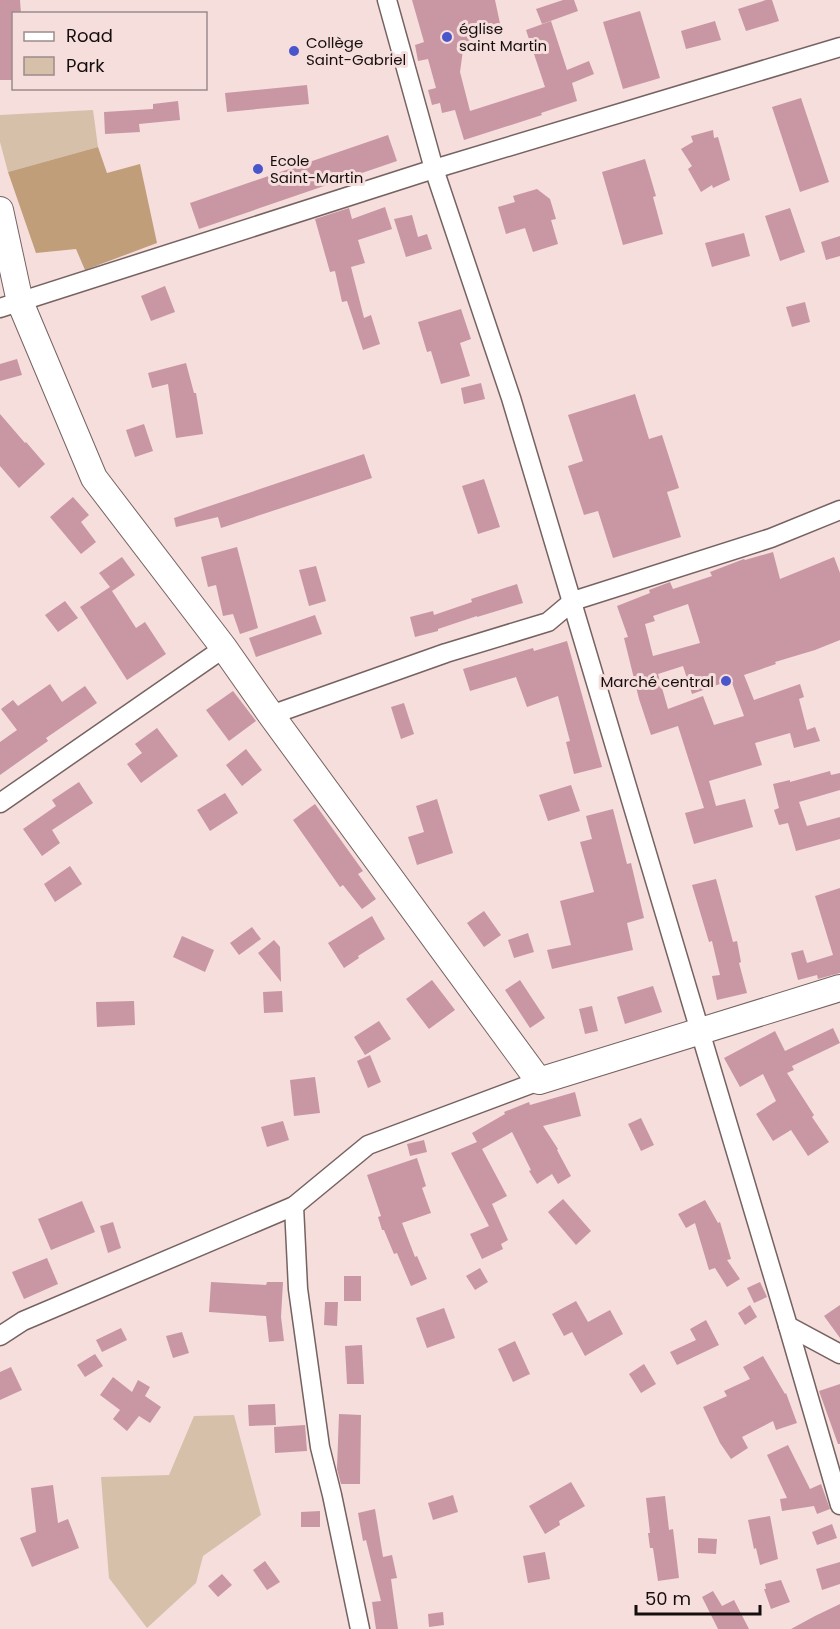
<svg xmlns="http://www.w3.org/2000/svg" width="840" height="1629" font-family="Poppins,sans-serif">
<rect width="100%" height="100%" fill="#f5dedc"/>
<!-- green -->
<g fill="#d6c0aa">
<polygon points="93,110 98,147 8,172 0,142 0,115"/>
<polygon points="234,1415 261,1515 203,1556 196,1583 147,1628 109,1578 101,1477 169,1475 194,1416"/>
</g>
<!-- forest -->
<polygon fill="#c19e7a" points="98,147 107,173 140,164 157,243 85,270 76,249 36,253 8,172"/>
<!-- building -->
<g fill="#c996a4" fill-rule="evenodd">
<polygon points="0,0 20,0 21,14 14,14 14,80 0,80"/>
<polygon points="412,0 495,0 501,28 472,35 476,49 463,50 460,72 470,111 545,87 526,30 551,21 567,70 589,61 594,74 572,83 577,101 541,113 542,115 464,140 455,110 442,113 440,103 432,105 428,90 436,88 428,59 418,61 415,45 424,42"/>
<polygon points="563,0 574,0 578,11 542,24 536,9"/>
<polygon points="766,0 772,0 779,21 746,31 738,9"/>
<polygon points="640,11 660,78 623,89 603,22"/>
<polygon points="715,21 721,40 686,49 681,31"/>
<polygon points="307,85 309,104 227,112 225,93"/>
<polygon points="801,98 829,182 800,192 772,107"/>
<polygon points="178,101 180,120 139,124 140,132 105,134 104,112 153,109 153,104"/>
<polygon points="713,130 714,138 718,137 730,180 713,188 712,185 701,192 688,169 692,166 681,149 693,142 691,136"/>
<polygon points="388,135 397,161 199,229 190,203"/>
<polygon points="645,159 656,196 653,197 663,234 623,245 602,172"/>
<polygon points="537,189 550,199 556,219 551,220 558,244 533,252 525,228 506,234 498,207 515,202 513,196"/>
<polygon points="385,207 392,229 358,240 365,263 351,267 364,318 371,315 380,344 363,350 347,301 342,302 335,271 330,272 315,219 349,208 352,219"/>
<polygon points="790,208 805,252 780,261 765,216"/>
<polygon points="412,215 418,237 427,234 432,249 406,257 394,219"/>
<polygon points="744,233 750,256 712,267 705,243"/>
<polygon points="840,236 840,256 826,260 821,242"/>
<polygon points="165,286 175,312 151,321 141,296"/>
<polygon points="805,302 810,322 792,327 786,307"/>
<polygon points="461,309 471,339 460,343 470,376 441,384 431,351 427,352 418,322"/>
<polygon points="17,359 22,375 0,381 0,364"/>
<polygon points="186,363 194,393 196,393 203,434 176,438 168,384 152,388 148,373"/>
<polygon points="481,383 485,399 464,404 461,388"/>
<polygon points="635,394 649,439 662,435 679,488 667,492 681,537 613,558 598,511 584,515 568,466 583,461 568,415"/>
<polygon points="0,414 25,443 26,442 45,464 19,488 0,466"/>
<polygon points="144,424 153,451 135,457 126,430"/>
<polygon points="364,454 372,478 221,528 218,517 176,527 174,518"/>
<polygon points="484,479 500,527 478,534 462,486"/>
<polygon points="73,497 89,515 81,522 96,542 81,554 50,517"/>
<polygon points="237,547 258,628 240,634 233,614 223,616 216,585 208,587 201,557"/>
<path d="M 773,552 L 780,579 L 834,557 L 840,573 L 840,640 L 815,650 L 775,662 L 776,664 L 744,675 L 754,700 L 800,684 L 804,697 L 799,699 L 807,730 L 815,727 L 820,741 L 794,748 L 790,733 L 755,743 L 762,765 L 709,781 L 716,806 L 745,799 L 753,827 L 694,844 L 685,813 L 704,808 L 678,726 L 651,735 L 639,699 L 624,638 L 628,637 L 617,606 L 650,593 L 649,590 L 670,582 L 673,589 L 712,576 L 710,572 L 744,559 L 745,560 ZM 688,604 L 700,643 L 653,656 L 645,624 L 655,621 L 653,616 ZM 683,666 L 692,694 L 731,680 L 744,716 L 714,725 L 703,696 L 668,709 L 658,674 Z"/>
<polygon points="122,557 135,575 112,591 136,628 145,622 166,654 127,680 80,607 110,587 99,573"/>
<polygon points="316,566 326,601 309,606 299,570"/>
<polygon points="517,584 523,603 477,617 477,616 438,629 438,631 415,637 410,617 433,611 434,615 472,602 471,599"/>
<polygon points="65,601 78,618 58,632 45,615"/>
<polygon points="315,615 322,634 256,657 249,638"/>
<polygon points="567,641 602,767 574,774 566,742 570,741 558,696 527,707 516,677 470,691 463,669 533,648 534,651"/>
<polygon points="50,684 62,702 85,686 97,703 46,738 48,741 0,775 0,742 17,730 1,709 13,700 18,706"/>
<polygon points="233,691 256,721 229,741 206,710"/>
<polygon points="404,703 414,734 401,739 391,707"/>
<polygon points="157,728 178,756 141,783 127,764 142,753 135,744"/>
<polygon points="246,749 262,770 242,786 226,765"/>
<polygon points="830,771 831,775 840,773 840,790 799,802 807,826 840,817 840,839 796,851 788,823 779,825 774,810 779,808 773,784 790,780 790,782"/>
<polygon points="79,782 93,803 52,830 60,843 42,856 23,829 56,806 52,800"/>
<polygon points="571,785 580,811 548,821 539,795"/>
<polygon points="225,793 238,813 210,831 197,810"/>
<polygon points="437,799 453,853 417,865 408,837 424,832 416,806"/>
<polygon points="315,804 363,871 358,874 376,899 362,909 343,885 340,887 293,820"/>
<polygon points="613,809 627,864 631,863 644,918 627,923 633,950 552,969 547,950 571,945 560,901 594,892 580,842 592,839 586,816"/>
<polygon points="70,866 82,884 55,902 44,884"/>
<polygon points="716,879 733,942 737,941 741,962 739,963 747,993 717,1000 712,976 720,975 712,941 709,942 692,885"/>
<polygon points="840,888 840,973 818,979 817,975 798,980 791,953 803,950 807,963 833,955 815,896"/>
<polygon points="484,911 501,935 484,947 467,923"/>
<polygon points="372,916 385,939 358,956 359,958 344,968 328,943"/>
<polygon points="252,927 261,939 239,955 230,943"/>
<polygon points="528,933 534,952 514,958 508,940"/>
<polygon points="182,936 214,950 205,972 173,957"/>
<polygon points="274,940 280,947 281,982 258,953"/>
<polygon points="432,980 455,1010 429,1029 406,999"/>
<polygon points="520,980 545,1018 530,1028 505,990"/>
<polygon points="653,986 662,1012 625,1024 617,997"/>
<polygon points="282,991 283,1012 264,1013 263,992"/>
<polygon points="134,1001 135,1025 97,1027 96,1002"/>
<polygon points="592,1006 598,1031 585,1034 579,1009"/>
<polygon points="379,1021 391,1039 365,1055 354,1037"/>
<polygon points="833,1028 840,1043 792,1066 794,1070 787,1073 814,1115 812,1117 829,1142 808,1156 791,1130 773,1141 756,1114 776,1101 763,1074 740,1087 724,1058 775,1031 785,1051"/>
<polygon points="370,1055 381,1082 368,1088 357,1061"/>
<polygon points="315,1077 320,1113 294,1116 290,1080"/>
<polygon points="575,1092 581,1116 543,1126 558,1149 557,1150 571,1176 558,1184 552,1174 537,1184 529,1171 531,1170 512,1132 482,1149 507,1196 492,1204 508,1240 501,1244 503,1249 482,1259 470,1234 489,1226 451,1153 477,1142 472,1133 505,1114 504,1112 529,1102 530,1105"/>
<polygon points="641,1118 654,1145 641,1151 628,1124"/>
<polygon points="283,1121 289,1140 267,1147 261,1127"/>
<polygon points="424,1140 427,1152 410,1156 407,1144"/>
<polygon points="417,1158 426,1186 422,1188 431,1213 402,1223 415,1257 417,1256 427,1279 411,1286 397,1253 394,1254 384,1230 382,1230 378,1217 381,1216 367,1175"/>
<polygon points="563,1199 591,1231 576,1245 548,1212"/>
<polygon points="705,1200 718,1223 720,1222 731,1259 727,1260 740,1279 727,1287 715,1268 709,1270 695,1223 686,1228 678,1214"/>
<polygon points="82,1201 95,1232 51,1250 38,1219"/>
<polygon points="113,1222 121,1248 108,1253 100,1226"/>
<polygon points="47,1258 58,1284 24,1299 12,1272"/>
<polygon points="480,1268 488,1282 475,1290 466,1276"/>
<rect x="344" y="1276" width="17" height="25"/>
<polygon points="211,1282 266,1285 267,1282 283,1282 281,1317 284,1341 269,1342 266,1316 209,1312"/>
<polygon points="760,1282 767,1297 754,1303 747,1288"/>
<polygon points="576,1301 588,1322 610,1310 623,1334 585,1356 572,1332 564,1336 552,1314"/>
<polygon points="325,1302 338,1302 337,1326 324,1325"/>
<polygon points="750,1305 757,1317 745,1325 738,1313"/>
<polygon points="840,1305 840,1338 824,1316"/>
<polygon points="444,1308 455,1338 427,1348 416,1318"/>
<polygon points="706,1320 719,1345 677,1365 670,1352 696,1340 690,1329"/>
<polygon points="121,1328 127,1340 102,1352 96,1340"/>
<polygon points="182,1332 189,1353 173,1358 166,1336"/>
<polygon points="515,1341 530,1374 513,1382 498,1349"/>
<polygon points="362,1345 364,1384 347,1384 345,1346"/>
<polygon points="95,1354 103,1366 85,1377 77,1365"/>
<polygon points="763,1356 785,1394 786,1393 797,1423 776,1430 773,1421 742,1437 748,1448 731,1459 720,1443 703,1407 727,1396 724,1391 750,1379 743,1367"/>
<polygon points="644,1364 656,1384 641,1393 629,1374"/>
<polygon points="11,1367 22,1390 0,1400 0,1372"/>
<polygon points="113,1377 132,1392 138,1380 150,1387 145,1396 161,1407 150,1423 139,1416 127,1431 113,1419 120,1410 100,1395"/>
<polygon points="840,1384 840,1444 838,1444 819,1391"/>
<polygon points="275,1404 276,1425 249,1426 248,1405"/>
<polygon points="339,1414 361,1415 360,1484 341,1484 337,1469"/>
<polygon points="305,1425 307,1451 275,1453 274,1427"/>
<polygon points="788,1445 810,1489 821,1484 830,1509 817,1514 814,1506 782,1511 780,1499 787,1498 767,1455"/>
<polygon points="571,1482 585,1506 559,1521 560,1525 545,1534 529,1506"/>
<polygon points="53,1485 58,1523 68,1519 79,1548 32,1567 20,1538 36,1532 31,1488"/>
<polygon points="453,1495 458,1512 433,1520 428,1503"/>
<polygon points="665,1496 669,1530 673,1529 679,1578 658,1581 653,1548 650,1548 648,1533 650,1533 646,1498"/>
<polygon points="375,1509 383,1557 392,1555 397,1578 391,1579 398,1629 376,1629 372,1602 381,1601 366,1540 363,1541 358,1513"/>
<polygon points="320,1511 320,1527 301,1527 301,1512"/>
<polygon points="770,1516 778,1559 760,1565 756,1548 754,1549 748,1520"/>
<polygon points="832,1524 837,1538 817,1545 812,1532"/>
<polygon points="698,1538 717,1539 716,1554 698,1553"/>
<polygon points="545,1552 550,1579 528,1583 523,1556"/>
<polygon points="265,1561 280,1582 267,1590 253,1570"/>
<polygon points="840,1562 840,1584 822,1590 816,1569"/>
<polygon points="222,1574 232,1585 218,1597 208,1586"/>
<polygon points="781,1580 790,1602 771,1609 764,1589 766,1589 765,1584"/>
<polygon points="713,1591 722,1606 734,1600 749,1629 718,1629 702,1597"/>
<polygon points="840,1604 840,1629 791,1629 815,1616"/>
<polygon points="443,1612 444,1625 429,1627 428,1614"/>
</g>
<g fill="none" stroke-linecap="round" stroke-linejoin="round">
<defs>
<g id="street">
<polyline points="387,0 434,169 511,398 788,1326 840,1354"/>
<polyline points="0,308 434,169 840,47"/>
<polyline points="271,715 446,653 548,622 573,601 771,538 840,510"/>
<polyline points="0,803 224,648"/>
<polyline points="294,1206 298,1289 320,1447 332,1495 360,1629"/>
<polyline points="788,1326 840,1505"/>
<polyline points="0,1336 23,1321 294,1206 368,1145 539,1081"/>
</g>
<polyline id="secondary" points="0,210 20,302 94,478 224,648 271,715 539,1081 840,988"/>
</defs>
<!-- street casing -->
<use href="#street" stroke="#766261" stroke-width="21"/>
<!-- secondary casing -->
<use href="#secondary" stroke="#766261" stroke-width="28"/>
<!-- street -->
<use href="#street" stroke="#fff" stroke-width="18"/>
<!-- secondary -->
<use href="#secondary" stroke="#fff" stroke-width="26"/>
</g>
<!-- markers -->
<g fill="#4956cb" stroke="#f5dedc" stroke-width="2">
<circle cx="447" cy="37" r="6"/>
<circle cx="294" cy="51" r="6"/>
<circle cx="258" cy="169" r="6"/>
<circle cx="726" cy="681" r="6"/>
</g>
<g text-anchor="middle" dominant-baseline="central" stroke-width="6" stroke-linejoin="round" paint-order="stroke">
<!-- poi labels -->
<g font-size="15" fill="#160e0e" stroke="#f5dedc" text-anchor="start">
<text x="459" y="28">église<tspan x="459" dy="17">saint Martin</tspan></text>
<text x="306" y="42">Collège<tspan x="306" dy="17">Saint-Gabriel</tspan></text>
<text x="270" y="160">Ecole<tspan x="270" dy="17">Saint-Martin</tspan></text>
<text x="714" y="681" text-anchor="end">Marché central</text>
</g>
</g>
<!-- legend -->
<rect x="12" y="12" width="195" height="78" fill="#f5dedc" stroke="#9c8b8a" stroke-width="1.5"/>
<rect x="24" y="32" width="30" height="9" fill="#ffffff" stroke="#9c8b8a" stroke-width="1.5"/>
<text x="66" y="42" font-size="18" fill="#160e0e">Road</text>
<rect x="24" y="57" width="30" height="18" fill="#d6c0aa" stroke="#9c8b8a" stroke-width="1.5"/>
<text x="66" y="72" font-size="18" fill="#160e0e">Park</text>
<!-- scale -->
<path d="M636 1605v9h124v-9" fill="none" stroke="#160e0e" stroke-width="3"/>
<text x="645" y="1605" font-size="18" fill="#160e0e" stroke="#f5dedc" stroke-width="4.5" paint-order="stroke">50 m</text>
</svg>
